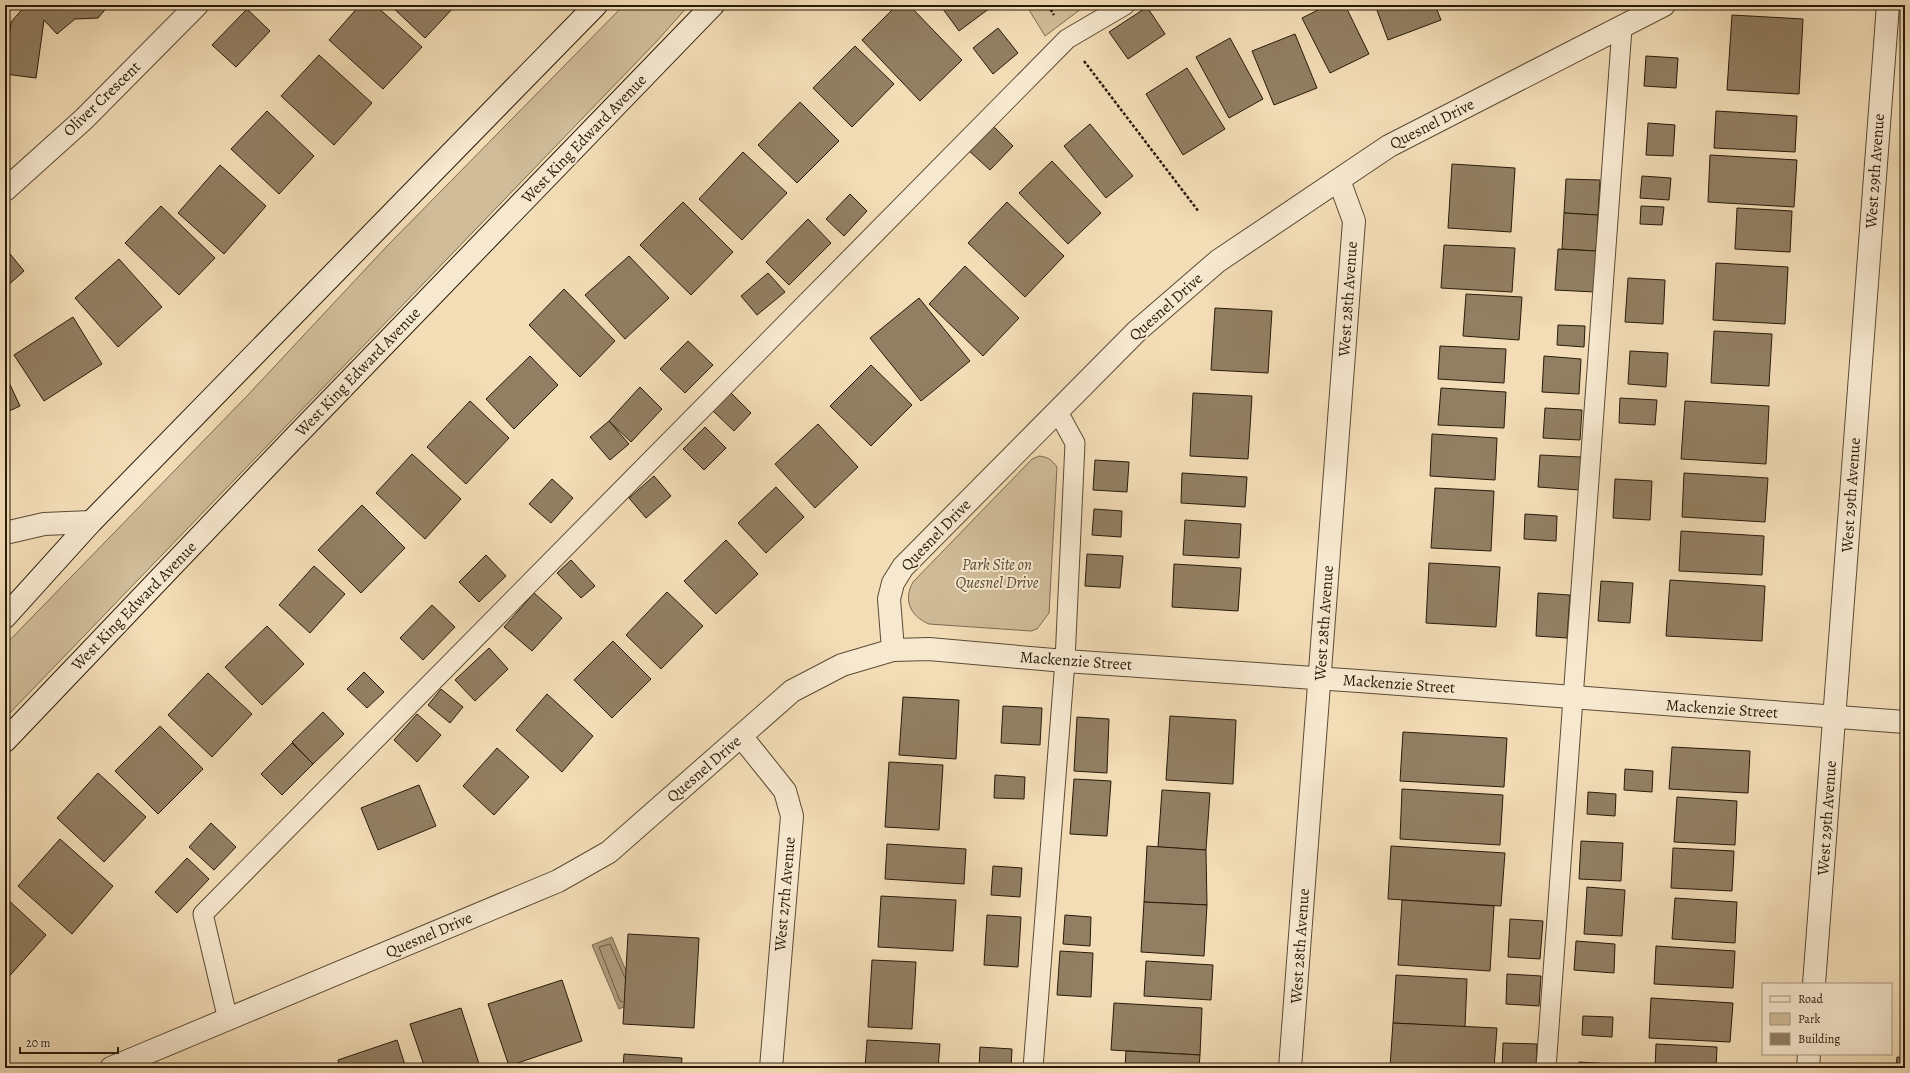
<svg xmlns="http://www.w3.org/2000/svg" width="1910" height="1073" font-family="Alegreya,serif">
<rect width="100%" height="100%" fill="#f3ddb7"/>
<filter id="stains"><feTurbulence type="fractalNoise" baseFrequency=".005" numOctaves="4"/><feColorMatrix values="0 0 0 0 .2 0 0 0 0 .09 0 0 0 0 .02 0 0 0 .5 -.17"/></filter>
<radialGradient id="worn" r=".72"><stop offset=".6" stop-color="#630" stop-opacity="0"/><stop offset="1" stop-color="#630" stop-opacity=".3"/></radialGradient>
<!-- green -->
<g fill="#d0bc99" stroke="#7c6b51">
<polygon points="624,5 689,5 656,42 5,718 5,645 246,397 388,245"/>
<polygon points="1026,5 1079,5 1081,9 1045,36"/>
<path d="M 1039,456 C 1048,457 1052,460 1057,467 L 1049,613 L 1037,629 L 1031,631 L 929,624 C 910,616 903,600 913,582 L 1032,459 Z"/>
</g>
<!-- water -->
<polygon fill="#ae9b7c" stroke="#78674e" points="612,937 638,1000 619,1009 592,945"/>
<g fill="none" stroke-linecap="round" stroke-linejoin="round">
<!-- shore -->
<polyline stroke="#6b5a42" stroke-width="1" points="623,1002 620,1001 599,947 610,944 625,978"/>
</g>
<!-- building -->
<g fill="#927f63" stroke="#281a09">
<polygon points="26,5 109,5 98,18 75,19 57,34 44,20 36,78 5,74 11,22"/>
<polygon points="360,5 375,5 422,47 383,89 329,40"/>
<polygon points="390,5 456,5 425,38"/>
<polygon points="897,5 909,5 962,60 920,101 862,40"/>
<polygon points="940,5 994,5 959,31"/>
<polygon points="1328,5 1345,5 1369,54 1330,73 1302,18"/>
<polygon points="1375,5 1435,5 1441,20 1388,40"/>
<polygon points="1147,7 1165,34 1128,59 1109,32"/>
<polygon points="247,9 270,31 236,67 212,45"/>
<polygon points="1732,15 1803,19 1799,94 1727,90"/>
<polygon points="998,28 1018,53 993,74 973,48"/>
<polygon points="1295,34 1317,88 1274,105 1252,51"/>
<polygon points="1230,38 1263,99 1229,118 1196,57"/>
<polygon points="855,46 894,84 852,127 813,88"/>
<polygon points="319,55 372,103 334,145 281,96"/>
<polygon points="1646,56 1678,58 1676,88 1644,86"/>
<polygon points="1187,68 1225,129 1183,155 1146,94"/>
<polygon points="800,102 839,141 797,183 758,145"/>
<polygon points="267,111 314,156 279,194 231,149"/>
<polygon points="1716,111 1797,116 1795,152 1714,148"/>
<polygon points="1648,123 1675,125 1673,156 1646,155"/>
<polygon points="991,124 1013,146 990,170 967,149"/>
<polygon points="1090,124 1133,176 1106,198 1064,146"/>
<polygon points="743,152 787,193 742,240 699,199"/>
<polygon points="1710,155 1797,160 1794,207 1708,202"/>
<polygon points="1052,161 1101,213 1068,244 1019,193"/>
<polygon points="1452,164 1515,168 1511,232 1448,228"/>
<polygon points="220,165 266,206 224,254 178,213"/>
<polygon points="1642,176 1671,178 1669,200 1640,198"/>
<polygon points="1566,179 1600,180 1598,215 1564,213"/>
<polygon points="850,194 867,211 844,236 826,219"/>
<polygon points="683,202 733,252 691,295 640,245"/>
<polygon points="1007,202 1064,256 1025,297 968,243"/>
<polygon points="161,206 215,258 179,295 125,243"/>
<polygon points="1641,206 1664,207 1662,225 1640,224"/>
<polygon points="1737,208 1792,211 1790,252 1735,249"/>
<polygon points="1564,213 1598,215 1596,251 1562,249"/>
<polygon points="808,219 831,243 789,285 766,262"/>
<polygon points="1444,245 1515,248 1512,292 1441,288"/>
<polygon points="6,249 24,271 5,288 5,250"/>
<polygon points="1558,249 1596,251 1595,292 1555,290"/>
<polygon points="629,256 669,298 625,339 585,295"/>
<polygon points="119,259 162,307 118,347 75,298"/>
<polygon points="1716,263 1788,267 1785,324 1713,320"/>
<polygon points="965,266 1019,318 983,356 929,304"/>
<polygon points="768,273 785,292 757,315 741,296"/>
<polygon points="1628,278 1665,280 1663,324 1625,322"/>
<polygon points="564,289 615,341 580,377 529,325"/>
<polygon points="1466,294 1522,297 1519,340 1463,336"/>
<polygon points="919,298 970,361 921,401 870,338"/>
<polygon points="1215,308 1272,311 1268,373 1211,370"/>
<polygon points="73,317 102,364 44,401 14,355"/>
<polygon points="1558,325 1585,326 1584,347 1557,345"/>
<polygon points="1714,331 1772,334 1769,386 1711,383"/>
<polygon points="688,341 713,365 685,393 660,369"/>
<polygon points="1440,346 1506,349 1504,383 1438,379"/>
<polygon points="1630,351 1668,353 1666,387 1628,384"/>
<polygon points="530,356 558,385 514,429 486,399"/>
<polygon points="1544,356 1581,359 1579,394 1542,392"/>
<polygon points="871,365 912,405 871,446 830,406"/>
<polygon points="5,374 20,406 5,413"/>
<polygon points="640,387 662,409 631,442 609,421"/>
<polygon points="1441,388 1506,392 1504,428 1438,425"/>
<polygon points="729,391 751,413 734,431 712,410"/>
<polygon points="1193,393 1252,396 1248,459 1190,456"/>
<polygon points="1620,398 1657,400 1655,425 1619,423"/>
<polygon points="470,401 509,438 466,484 427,447"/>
<polygon points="1685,401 1769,406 1766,464 1681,459"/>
<polygon points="1545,408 1582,410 1580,440 1543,438"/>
<polygon points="609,421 629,444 610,460 590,437"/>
<polygon points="818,424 858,467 815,508 775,464"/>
<polygon points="705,427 726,448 704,470 683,449"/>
<polygon points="1432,434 1497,438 1495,480 1430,476"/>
<polygon points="412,454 461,499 425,539 376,493"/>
<polygon points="1540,455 1581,457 1580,490 1538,487"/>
<polygon points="1095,460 1129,462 1127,492 1093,490"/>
<polygon points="1182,473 1247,477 1245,507 1181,503"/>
<polygon points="1684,473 1768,478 1765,522 1682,517"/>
<polygon points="654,476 671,496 646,518 629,498"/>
<polygon points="552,479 573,498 551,523 529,504"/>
<polygon points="1615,479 1652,481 1650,520 1613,518"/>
<polygon points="776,487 804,517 766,553 738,523"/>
<polygon points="1435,488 1494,491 1491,551 1431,548"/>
<polygon points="362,505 405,548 361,593 318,550"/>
<polygon points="1094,509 1122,511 1121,537 1092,535"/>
<polygon points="1525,514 1557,516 1556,541 1524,539"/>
<polygon points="1185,520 1241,524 1239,558 1183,555"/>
<polygon points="1681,531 1764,536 1762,575 1679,571"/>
<polygon points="726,540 758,574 716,614 684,581"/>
<polygon points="1087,554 1123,556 1120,588 1085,586"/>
<polygon points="486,555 506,576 479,602 459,582"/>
<polygon points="571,560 595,586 581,598 557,573"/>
<polygon points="1429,563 1500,567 1496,627 1426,623"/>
<polygon points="1174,564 1241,568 1238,611 1172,607"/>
<polygon points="314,566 345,594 310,633 279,605"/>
<polygon points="1670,580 1765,586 1762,641 1666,636"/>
<polygon points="1601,581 1633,583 1630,623 1598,621"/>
<polygon points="667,592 703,626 661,669 626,635"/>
<polygon points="534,593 562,618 532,651 504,627"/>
<polygon points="1538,593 1570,595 1567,638 1536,636"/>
<polygon points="432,605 455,627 423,660 400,638"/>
<polygon points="267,626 304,664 262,705 225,667"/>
<polygon points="613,641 651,679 612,718 574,680"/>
<polygon points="489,648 508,669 475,701 455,680"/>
<polygon points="364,672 384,692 367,708 347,689"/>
<polygon points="208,673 252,714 212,757 168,715"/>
<polygon points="441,689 463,707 450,723 428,705"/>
<polygon points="547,694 593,736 562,772 516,730"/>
<polygon points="903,697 959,700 956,759 899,755"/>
<polygon points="1003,706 1042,708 1040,745 1001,743"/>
<polygon points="323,712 344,734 313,764 292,742"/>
<polygon points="417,714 441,735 417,762 394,740"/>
<polygon points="1170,716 1236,720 1233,784 1166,780"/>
<polygon points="1077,717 1109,719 1107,773 1074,771"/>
<polygon points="160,726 203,769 158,814 115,771"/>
<polygon points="1403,732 1507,738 1504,787 1400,781"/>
<polygon points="292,743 313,764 282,795 261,774"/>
<polygon points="1672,747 1750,751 1748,793 1669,789"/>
<polygon points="497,748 529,777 494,815 463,786"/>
<polygon points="889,762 943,765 939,830 885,827"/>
<polygon points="1625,769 1653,771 1652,792 1624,790"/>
<polygon points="98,773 146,817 104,862 57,818"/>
<polygon points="995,775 1025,777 1024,799 994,798"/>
<polygon points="1074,779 1111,781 1107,836 1070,834"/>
<polygon points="419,785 436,826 378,850 361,808"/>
<polygon points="1402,789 1503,795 1500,845 1400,839"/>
<polygon points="1162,790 1210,793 1206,850 1158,847"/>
<polygon points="1588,792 1616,794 1615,816 1587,814"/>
<polygon points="1677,797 1737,801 1735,845 1674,842"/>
<polygon points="211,823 236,847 214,870 189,847"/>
<polygon points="60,839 113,886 72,934 18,886"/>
<polygon points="1581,841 1623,843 1621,881 1579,879"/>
<polygon points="887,844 966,849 964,884 885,879"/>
<polygon points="1147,846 1206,850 1207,905 1144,902"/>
<polygon points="1391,846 1505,853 1501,906 1388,899"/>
<polygon points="1673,848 1734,851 1732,891 1671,888"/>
<polygon points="187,858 209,879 177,913 155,892"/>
<polygon points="993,866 1022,868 1020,897 991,895"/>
<polygon points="1587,887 1625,890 1622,936 1584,934"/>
<polygon points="881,896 956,900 953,951 878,947"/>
<polygon points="5,897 46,935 5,981"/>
<polygon points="1675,898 1737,902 1735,943 1672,939"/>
<polygon points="1402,900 1494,906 1490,971 1398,965"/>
<polygon points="1144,902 1207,905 1204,956 1141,952"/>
<polygon points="987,915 1021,917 1018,967 984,965"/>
<polygon points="1065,915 1091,917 1090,946 1063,944"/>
<polygon points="1510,919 1543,921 1540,959 1508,957"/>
<polygon points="628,934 699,938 694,1028 623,1024"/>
<polygon points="1576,941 1615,944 1614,973 1574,970"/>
<polygon points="1656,946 1735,951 1733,988 1654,984"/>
<polygon points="1060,951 1093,953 1091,997 1057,995"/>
<polygon points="872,960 916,962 912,1029 868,1027"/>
<polygon points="1146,961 1213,965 1211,1000 1144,996"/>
<polygon points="1507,974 1541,976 1539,1006 1506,1004"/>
<polygon points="1396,975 1467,979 1465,1027 1393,1023"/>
<polygon points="562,980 582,1041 509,1066 488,1004"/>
<polygon points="1651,998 1733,1003 1730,1042 1649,1038"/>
<polygon points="1114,1003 1202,1008 1200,1055 1111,1050"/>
<polygon points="461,1008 480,1067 425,1068 410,1024"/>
<polygon points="1905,1013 1905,1048 1903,1048"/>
<polygon points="1583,1016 1613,1017 1612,1037 1582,1035"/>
<polygon points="1393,1023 1497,1028 1494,1068 1390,1067"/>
<polygon points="397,1040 406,1068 340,1068 338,1060"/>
<polygon points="867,1040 940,1044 938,1068 865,1068"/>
<polygon points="1503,1043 1537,1044 1536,1068 1502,1068"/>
<polygon points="1656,1044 1717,1047 1716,1068 1655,1068"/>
<polygon points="980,1047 1012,1049 1011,1068 979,1068"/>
<polygon points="1126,1051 1200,1055 1199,1068 1125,1068"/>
<polygon points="624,1054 682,1058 681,1068 623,1068"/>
<polygon points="1897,1057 1905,1058 1905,1068 1896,1068"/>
<polygon points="1579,1062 1612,1064 1612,1068 1579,1068"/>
</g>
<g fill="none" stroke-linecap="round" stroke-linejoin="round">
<defs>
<g id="service">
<polyline points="228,1020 203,914 1067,39 1125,5"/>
<polyline points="1033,1068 1065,661 1075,443 1058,412"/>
<polyline points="1546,1068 1622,28"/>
</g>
<g id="minor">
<polyline points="5,190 84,119 197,5"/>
<polyline points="5,533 44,524 91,522"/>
<polyline points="893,650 889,599 893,583 903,567 1137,331 1218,261 1389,146 1664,5"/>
<polyline points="741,736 785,791 792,816 771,1068"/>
<polyline points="1814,984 1888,5"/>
<polyline points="1290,1068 1354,221 1339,180"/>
<polyline points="1808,1068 1809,1054"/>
</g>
<polyline id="tertiary" points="111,1068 558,881 609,852 792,691 842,665 893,650 929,649 1065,661 1359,681 1905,722"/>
<g id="secondary">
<polyline points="5,617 91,522 596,5"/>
<polyline points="5,741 292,440 713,5"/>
</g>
</defs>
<!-- service casing -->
<use href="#service" stroke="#5b4b34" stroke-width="21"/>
<!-- minor casing -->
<use href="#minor" stroke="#5b4b34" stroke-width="24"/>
<!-- tertiary casing -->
<use href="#tertiary" stroke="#5b4b34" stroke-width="24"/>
<!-- secondary casing -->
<use href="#secondary" stroke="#281a09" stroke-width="24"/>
<!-- path -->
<g stroke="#281a09" stroke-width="2.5" stroke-dasharray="3 2" stroke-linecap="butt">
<polyline points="1048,5 1054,15"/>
<polyline points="1084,61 1199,212"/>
</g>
<!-- service -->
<use href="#service" stroke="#f7e9d0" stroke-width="19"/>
<!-- minor -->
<use href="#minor" stroke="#f7e9d0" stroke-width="22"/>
<!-- tertiary -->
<use href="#tertiary" stroke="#f7e9d0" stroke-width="22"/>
<!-- secondary -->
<use href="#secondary" stroke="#f7e9d0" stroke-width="22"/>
</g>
<g text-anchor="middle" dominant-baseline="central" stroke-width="4" stroke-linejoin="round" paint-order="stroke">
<!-- street labels -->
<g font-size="16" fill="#281a09" stroke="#f7e9d0">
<text transform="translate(102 99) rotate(-44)">Oliver Crescent</text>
<text transform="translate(1432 124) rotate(-27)">Quesnel Drive</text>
<text transform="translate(584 139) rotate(-46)">West King Edward Avenue</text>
<text transform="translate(1875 171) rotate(-86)">West 29th Avenue</text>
<text transform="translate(1348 299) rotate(-86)">West 28th Avenue</text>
<text transform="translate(1166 307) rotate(-42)">Quesnel Drive</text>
<text transform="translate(358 372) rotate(-46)">West King Edward Avenue</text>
<text transform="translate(1851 495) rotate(-86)">West 29th Avenue</text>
<text transform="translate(936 535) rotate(-46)">Quesnel Drive</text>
<text transform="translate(134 606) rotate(-46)">West King Edward Avenue</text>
<text transform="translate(1324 623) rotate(-86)">West 28th Avenue</text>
<text transform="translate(1076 661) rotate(4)">Mackenzie Street</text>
<text transform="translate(1399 684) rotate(4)">Mackenzie Street</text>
<text transform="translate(1722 709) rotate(4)">Mackenzie Street</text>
<text transform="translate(704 769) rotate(-41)">Quesnel Drive</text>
<text transform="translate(1827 818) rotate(-86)">West 29th Avenue</text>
<text transform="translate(785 894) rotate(-85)">West 27th Avenue</text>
<text transform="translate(429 935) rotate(-23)">Quesnel Drive</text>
<text transform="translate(1300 946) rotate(-86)">West 28th Avenue</text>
</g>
<!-- park labels -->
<g font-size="16" font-style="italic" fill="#5a4b34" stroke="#f7e9d0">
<text x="997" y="565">Park Site on<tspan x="997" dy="18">Quesnel Drive</tspan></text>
</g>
</g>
<!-- margin -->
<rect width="1910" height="1073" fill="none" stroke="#f3ddb7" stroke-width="20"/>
<rect x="6" y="6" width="1898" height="1061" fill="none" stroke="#281a09" stroke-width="2"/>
<rect x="10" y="10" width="1890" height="1053" fill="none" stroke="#281a09"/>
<!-- legend -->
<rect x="1762" y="983" width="130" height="72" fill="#f7e9d0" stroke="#a49680"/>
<rect x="1770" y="996" width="20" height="6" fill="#f7e9d0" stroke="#a49680"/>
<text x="1798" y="1003" font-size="12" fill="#281a09">Road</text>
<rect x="1770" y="1013" width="20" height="12" fill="#d0bc99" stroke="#a49680"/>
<text x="1798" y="1023" font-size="12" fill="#281a09">Park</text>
<rect x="1770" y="1033" width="20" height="12" fill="#927f63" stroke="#a49680"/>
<text x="1798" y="1043" font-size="12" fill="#281a09">Building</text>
<!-- scale -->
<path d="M20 1047v6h98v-6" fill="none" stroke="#281a09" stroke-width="2"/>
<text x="26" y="1047" font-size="12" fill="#281a09" stroke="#f7e9d0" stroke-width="3" paint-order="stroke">20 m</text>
<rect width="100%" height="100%" filter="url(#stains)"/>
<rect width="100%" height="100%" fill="url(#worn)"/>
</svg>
